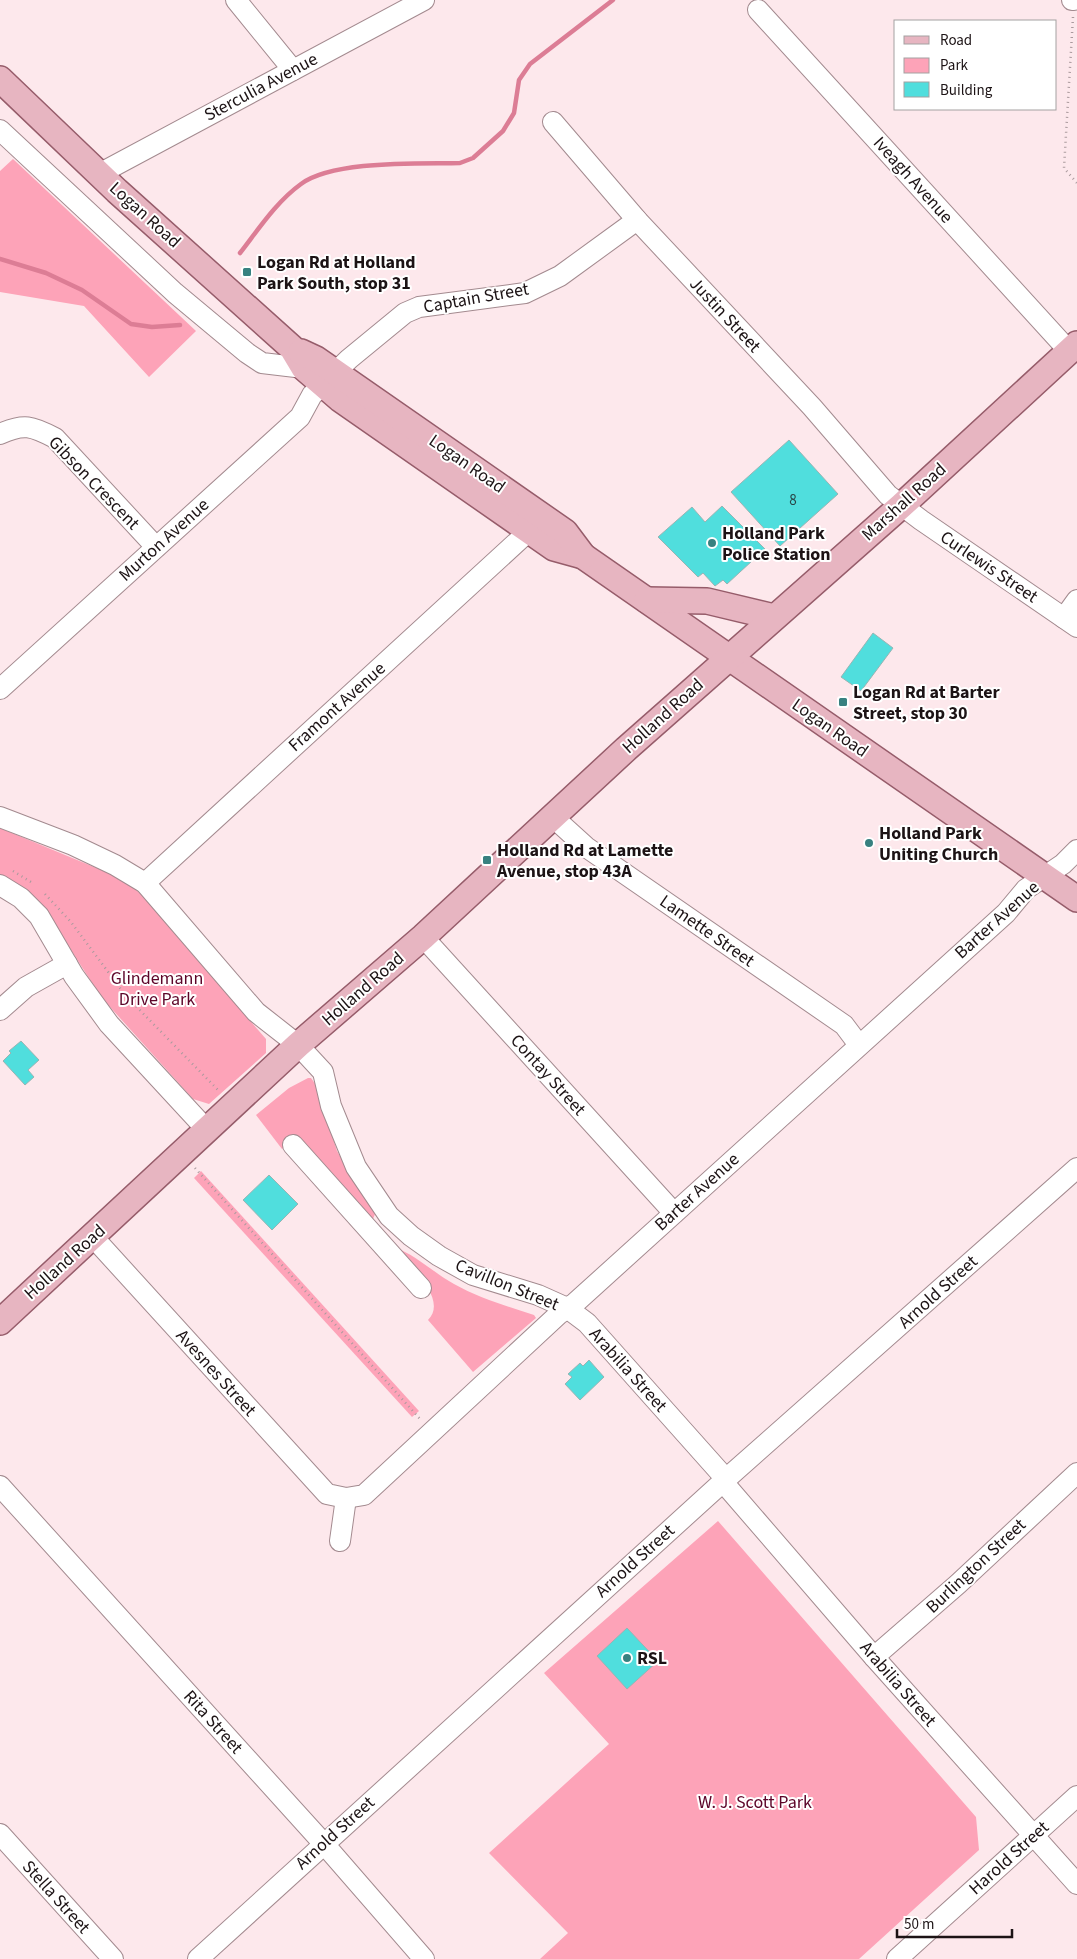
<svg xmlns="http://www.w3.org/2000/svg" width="1077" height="1959" font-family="'Source Sans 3',sans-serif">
<rect width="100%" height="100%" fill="#fde8ec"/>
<!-- green -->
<g fill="#fda3b8">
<polygon points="13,159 196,331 149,377 84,306 0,292 0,171"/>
<polygon points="0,828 123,879 149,901 168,926 266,1039 266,1053 209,1104 193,1099 101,997 41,903 16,883 0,876"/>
<polygon points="308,1078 311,1078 316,1085 337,1151 375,1214 373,1219 296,1136 282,1149 256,1115 289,1088"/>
<polygon points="201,1171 419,1411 412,1417 194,1178"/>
<path d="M 394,1247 C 416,1255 434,1273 454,1284 C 479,1298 506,1306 534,1315 L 536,1318 L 473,1372 L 428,1320 C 449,1299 408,1264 394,1247 Z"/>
<polygon points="718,1521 976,1817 979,1850 859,1959 540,1959 568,1933 489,1853 609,1744 544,1673"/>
</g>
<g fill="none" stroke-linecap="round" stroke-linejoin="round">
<!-- stream -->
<g stroke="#dc7d95" stroke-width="4.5">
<path d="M 240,253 C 258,230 276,202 301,184 C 334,160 419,164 460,163 L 473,158 L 503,131 L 514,113 L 519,80 L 530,64 L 613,0"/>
<polyline points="0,259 46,273 82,290 131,324 152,327 180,325"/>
</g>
</g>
<!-- building -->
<g fill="#50dedd" stroke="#98b4b3">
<polygon points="789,440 838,494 780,546 731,492"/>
<polygon points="722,506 765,549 727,584 723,580 715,586 703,573 698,577 658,537 692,507 705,522"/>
<polygon points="873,633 893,648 861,691 841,677"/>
<polygon points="21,1041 39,1060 28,1070 34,1077 25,1085 3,1061 11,1053 9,1051"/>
<polygon points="269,1175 298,1204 272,1230 243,1200"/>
<polygon points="589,1360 604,1377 580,1400 565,1384 572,1377 568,1374 580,1363 583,1366"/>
<polygon points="627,1628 658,1661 627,1689 597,1656"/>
</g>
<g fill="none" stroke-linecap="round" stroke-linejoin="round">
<defs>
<g id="minor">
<polyline points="236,0 293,70"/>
<polyline points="1072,0 1074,0"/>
<polyline points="758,10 1069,351"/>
<polyline points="553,122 637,220 812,407 888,495 921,520 1077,627"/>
<polyline points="0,130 175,293 247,353 262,363 304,368"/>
<polyline points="99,174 424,0"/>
<path d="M 0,434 C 24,423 32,426 55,438 L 156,547"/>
<polyline points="1064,618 1077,600"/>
<polyline points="0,689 300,417 312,395 349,359 405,313 419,307 525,293 560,276 637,220"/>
<polyline points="0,817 73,845 115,865 145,883 256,1012 298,1045 323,1072 331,1106 356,1167 389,1216 411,1236 439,1256 473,1275 538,1295 567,1308 587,1323 726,1479"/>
<polyline points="554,818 586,847 844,1025 859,1045"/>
<polyline points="145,883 529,531"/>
<polyline points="0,885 21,898 39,916 74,976 109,1024 206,1129"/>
<polyline points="423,937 674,1213"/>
<polyline points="0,1010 26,987 67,964"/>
<polyline points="293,1145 421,1288"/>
<polyline points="93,1237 327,1494 346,1498 364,1495 559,1314 575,1303 1006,913 1026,889 1063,864 1077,850"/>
<polyline points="723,1482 874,1657 1077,1884"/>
<polyline points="0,1486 324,1844 424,1959"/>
<polyline points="340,1541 346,1498"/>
<polyline points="874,1657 958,1584 1077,1473"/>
<polyline points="0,1834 113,1959"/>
<polyline points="198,1959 726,1479 1077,1168"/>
<polyline points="897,1959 1077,1796"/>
</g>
<g id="major">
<polyline points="0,79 117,191 292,348 304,368 340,399 554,548 583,556 1077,899"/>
<polyline points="301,352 316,359 565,532 583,556"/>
<polyline points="647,600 707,601 774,617"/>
<polyline points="0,1322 298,1045 423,937 626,749 901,506 1077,344"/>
</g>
</defs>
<!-- minor casing -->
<use href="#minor" stroke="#a38a8f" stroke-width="22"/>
<!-- major casing -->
<use href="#major" stroke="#965c6a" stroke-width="28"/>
<!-- path -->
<g stroke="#aa9a9d" stroke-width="2.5" stroke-dasharray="1 4" stroke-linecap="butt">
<polyline points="1073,17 1064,168 1077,183"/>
<polyline points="13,871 31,882"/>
<polyline points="45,894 71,922 126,996 220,1092"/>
<polyline points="195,1168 420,1419"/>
</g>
<!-- minor -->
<use href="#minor" stroke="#fff" stroke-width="20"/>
<!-- major -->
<use href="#major" stroke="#e7b5c1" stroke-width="25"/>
</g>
<!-- markers -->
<g fill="#388180" stroke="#fff" stroke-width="2">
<rect x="242" y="267" width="10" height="10" rx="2.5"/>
<circle cx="712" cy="543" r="5"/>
<rect x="838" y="697" width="10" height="10" rx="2.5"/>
<circle cx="869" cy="843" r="5"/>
<rect x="482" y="855" width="10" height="10" rx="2.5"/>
<circle cx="627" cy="1658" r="5"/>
</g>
<g text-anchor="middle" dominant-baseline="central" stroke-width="4" stroke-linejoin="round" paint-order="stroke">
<!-- number labels -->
<g font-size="15" fill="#294647">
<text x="793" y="500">8</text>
</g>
<!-- street labels -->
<g font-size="18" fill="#1c1315" stroke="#fff">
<text transform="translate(261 87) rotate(-28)">Sterculia Avenue</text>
<text transform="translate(913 180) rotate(48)">Iveagh Avenue</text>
<text transform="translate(145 215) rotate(42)">Logan Road</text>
<text transform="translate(476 298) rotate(-10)">Captain Street</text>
<text transform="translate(725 315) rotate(47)">Justin Street</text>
<text transform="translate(467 464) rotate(35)">Logan Road</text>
<text transform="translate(94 483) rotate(46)">Gibson Crescent</text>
<text transform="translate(904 502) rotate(-42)">Marshall Road</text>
<text transform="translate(164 540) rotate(-42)">Murton Avenue</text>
<text transform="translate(989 567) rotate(34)">Curlewis Street</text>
<text transform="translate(337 707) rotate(-42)">Framont Avenue</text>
<text transform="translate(663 716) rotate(-42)">Holland Road</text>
<text transform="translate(830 728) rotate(35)">Logan Road</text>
<text transform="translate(997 920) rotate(-42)">Barter Avenue</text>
<text transform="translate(707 931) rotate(35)">Lamette Street</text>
<text transform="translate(363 989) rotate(-41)">Holland Road</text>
<text transform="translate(548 1075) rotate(48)">Contay Street</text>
<text transform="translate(697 1192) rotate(-42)">Barter Avenue</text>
<text transform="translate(65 1262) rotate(-42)">Holland Road</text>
<text transform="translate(507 1285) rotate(22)">Cavillon Street</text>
<text transform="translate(938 1292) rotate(-42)">Arnold Street</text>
<text transform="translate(628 1370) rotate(48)">Arabilia Street</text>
<text transform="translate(216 1373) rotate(48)">Avesnes Street</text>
<text transform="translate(635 1561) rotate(-42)">Arnold Street</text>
<text transform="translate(976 1566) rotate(-43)">Burlington Street</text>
<text transform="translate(898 1684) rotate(49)">Arabilia Street</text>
<text transform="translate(213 1722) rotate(48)">Rita Street</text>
<text transform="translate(335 1833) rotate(-42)">Arnold Street</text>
<text transform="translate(1009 1858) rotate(-42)">Harold Street</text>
<text transform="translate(56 1897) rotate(48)">Stella Street</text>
</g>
<!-- poi labels -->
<g font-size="18" font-weight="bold" fill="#1c1315" stroke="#fff" text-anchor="start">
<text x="257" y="262">Logan Rd at Holland<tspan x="257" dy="21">Park South, stop 31</tspan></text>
<text x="722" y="533">Holland Park<tspan x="722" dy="21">Police Station</tspan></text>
<text x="853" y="692">Logan Rd at Barter<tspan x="853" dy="21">Street, stop 30</tspan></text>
<text x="879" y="833">Holland Park<tspan x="879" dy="21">Uniting Church</tspan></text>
<text x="497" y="850">Holland Rd at Lamette<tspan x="497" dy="21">Avenue, stop 43A</tspan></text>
<text x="637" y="1658">RSL</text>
</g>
<!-- park labels -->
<g font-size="18" fill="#5d0529" stroke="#fff">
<text x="157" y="978">Glindemann<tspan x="157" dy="21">Drive Park</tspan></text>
<text x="755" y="1802">W. J. Scott Park</text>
</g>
</g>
<!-- legend -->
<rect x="894" y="20" width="162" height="90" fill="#ffffff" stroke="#a4a1a1"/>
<rect x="904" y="36" width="25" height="8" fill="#e7b5c1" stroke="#a4a1a1"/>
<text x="940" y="45" font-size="15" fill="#1c1315">Road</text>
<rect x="904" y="58" width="25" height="15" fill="#fda3b8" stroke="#a4a1a1"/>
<text x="940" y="70" font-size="15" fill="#1c1315">Park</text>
<rect x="904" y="82" width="25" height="15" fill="#50dedd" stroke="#a4a1a1"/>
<text x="940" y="95" font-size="15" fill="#1c1315">Building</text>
<!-- scale -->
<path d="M897 1929v8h115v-8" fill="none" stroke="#1c1315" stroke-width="2.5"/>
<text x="904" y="1929" font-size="15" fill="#1c1315" stroke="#ffffff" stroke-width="4" paint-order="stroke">50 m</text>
</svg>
